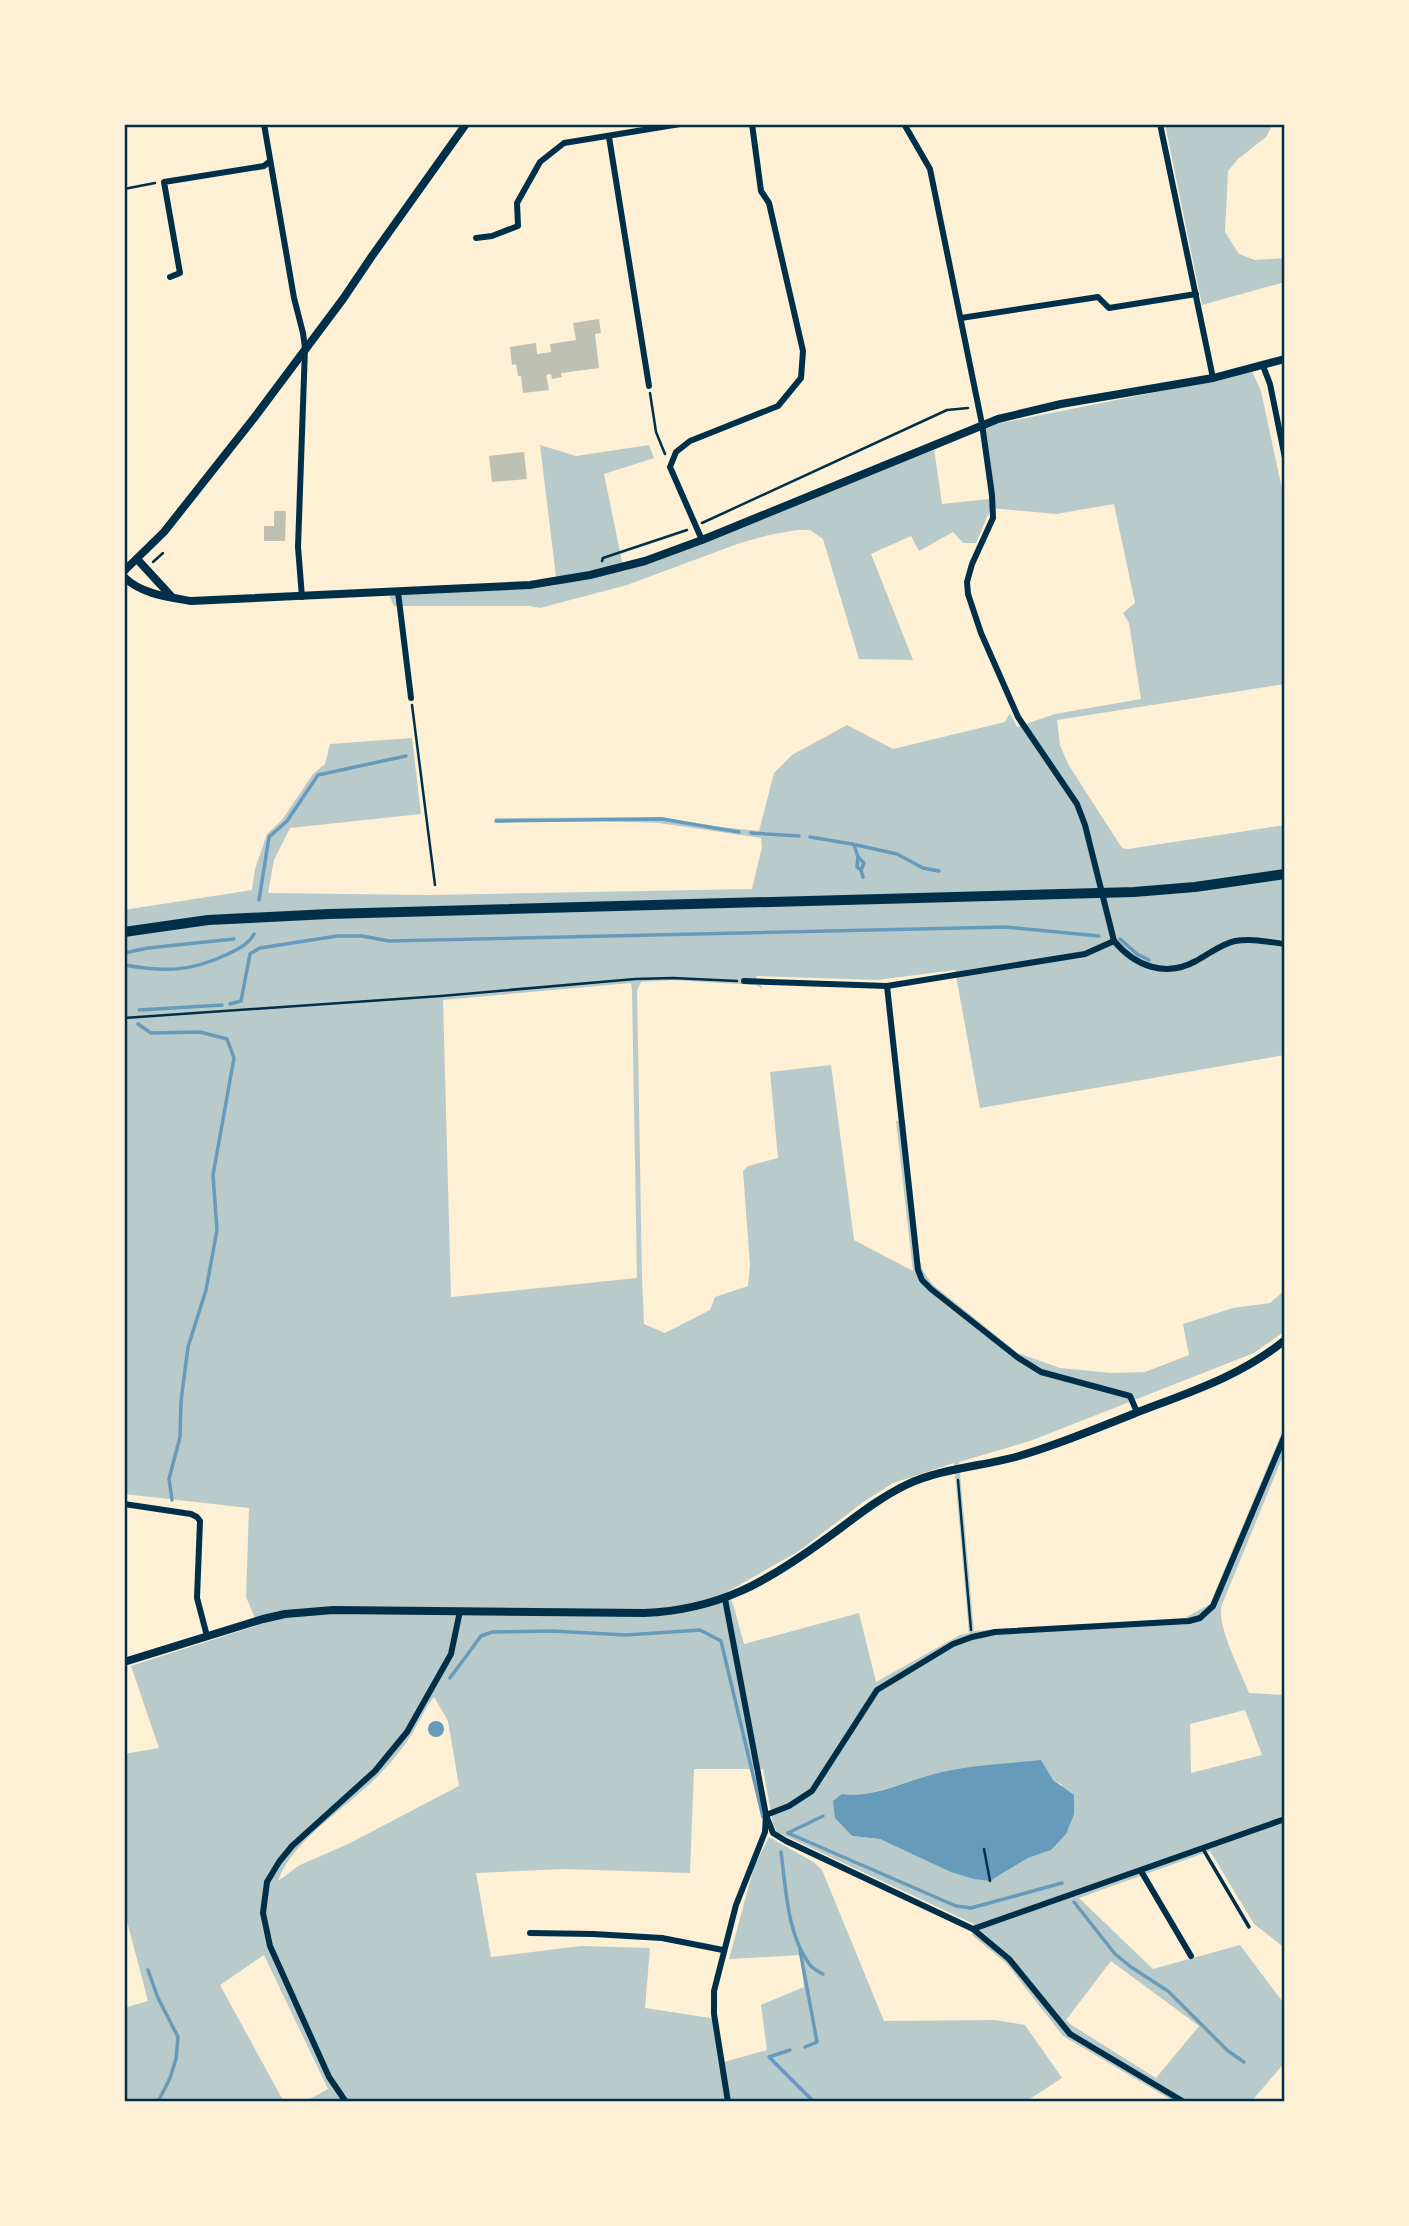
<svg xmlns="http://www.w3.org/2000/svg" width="1409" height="2226" font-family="Spectral,serif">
<rect width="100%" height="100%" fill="#fdf0d5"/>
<!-- green -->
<g fill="#b9caca" fill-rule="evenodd">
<polygon points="1165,124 1273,124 1266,137 1238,159 1228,171 1225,232 1239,254 1255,260 1285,258 1285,282 1202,305"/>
<path d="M 1252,371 L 1261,391 L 1285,503 L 1285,684 L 1057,720 L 1060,745 L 1068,764 L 1122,848 L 1128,849 L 1285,825 L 1285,1055 L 980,1108 L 955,970 L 877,980 L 756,976 L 763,989 L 756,985 L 672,980 L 641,982 L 637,990 L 642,1278 L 644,1324 L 665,1333 L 710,1310 L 715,1297 L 748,1286 L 750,1265 L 743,1171 L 748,1166 L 778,1158 L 770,1072 L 831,1065 L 854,1240 L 913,1271 L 896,1121 L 905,1120 L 920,1261 L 923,1271 L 932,1284 L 1018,1353 L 1060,1368 L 1112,1373 L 1145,1372 L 1189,1355 L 1183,1324 L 1233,1308 L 1270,1303 L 1285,1290 L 1285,1331 L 1254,1353 L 1030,1441 L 959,1462 L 974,1631 L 1185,1618 L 1210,1604 L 1285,1425 L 1285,1451 L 1221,1607 C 1219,1632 1240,1669 1249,1693 L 1285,1695 L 1285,1878 L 1282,1879 L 1282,1889 L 1285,1893 L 1285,1948 L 1254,1924 L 1210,1851 L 1079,1898 L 1153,1969 L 1240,1945 L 1285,2005 L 1285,2062 L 1251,2102 L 1175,2102 L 1063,2036 L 1006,1963 L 972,1935 L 974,1924 L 777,1832 L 773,1824 L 763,1769 L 694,1769 L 690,1873 L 564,1869 L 476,1873 L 491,1957 L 581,1946 L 650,1948 L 645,2008 L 717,2019 L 724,2062 L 767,2050 L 761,2005 L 804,1987 L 800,1955 L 729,1959 L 754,1867 L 769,1837 L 815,1863 L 822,1870 L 884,2021 L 995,2020 L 1025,2025 L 1062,2078 L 1025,2102 L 304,2102 L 328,2089 L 264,1955 L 220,1985 L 284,2102 L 124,2102 L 124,2008 L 148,2001 L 124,1910 L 124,1754 L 159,1748 L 131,1666 L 258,1625 L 246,1597 L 249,1508 L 124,1494 L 124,910 L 252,890 L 255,869 L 267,834 L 282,820 L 313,774 L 325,764 L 330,744 L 412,738 L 421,814 L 290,828 L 274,860 L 268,893 L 429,895 L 752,889 L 762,847 L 761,838 L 659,823 L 571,820 L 495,823 L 495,818 L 662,817 L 700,825 L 759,831 L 774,773 L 792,755 L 847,725 L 893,749 L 1005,722 L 1010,713 L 1017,727 L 1055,714 L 1141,699 L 1129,623 L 1123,613 L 1135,603 L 1114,504 L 1056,514 L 991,508 L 976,543 L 963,543 L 953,532 L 919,551 L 911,536 L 871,554 L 913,660 L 859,659 L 823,539 L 810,530 L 797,530 L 769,535 L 740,543 L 627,585 L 540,608 L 530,606 L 394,606 L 387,591 L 531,583 L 533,589 L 557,585 L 540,445 L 576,456 L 649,445 L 654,458 L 604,474 L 624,571 L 700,545 L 933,442 L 942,504 L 989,499 L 981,427 L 1212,381 ZM 631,983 L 632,989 L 637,1278 L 451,1297 L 443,1000 ZM 954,1463 L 969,1633 L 960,1635 L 876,1682 L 859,1613 L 744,1644 L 733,1604 L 727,1592 L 799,1551 L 862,1503 L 893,1483 ZM 434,1697 L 448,1721 L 459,1786 L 348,1844 L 300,1865 L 278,1881 C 292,1840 348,1807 378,1776 C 390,1764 402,1749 412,1734 C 419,1722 425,1708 434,1697 ZM 1245,1710 L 1262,1755 L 1191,1773 L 1190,1724 ZM 993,1766 L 1053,1780 L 1062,1785 L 1051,1850 L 1028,1858 L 1000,1875 L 901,1848 L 880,1839 L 851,1836 L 842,1794 C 872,1798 899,1783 927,1776 C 949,1770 971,1768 993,1766 ZM 1111,1961 L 1199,2026 L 1156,2078 L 1070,2024 L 1066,2020 Z"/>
</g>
<!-- water -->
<g fill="#669bbc">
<circle cx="436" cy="1729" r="8"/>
<path d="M 1041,1760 L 1053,1780 L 1074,1795 L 1074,1814 L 1066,1834 L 1051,1850 L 1028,1858 L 990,1881 L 974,1879 L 951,1872 L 880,1839 L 852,1836 L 835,1818 L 833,1801 L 842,1794 C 872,1798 898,1784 927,1776 C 964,1765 1004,1764 1041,1760 Z"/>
</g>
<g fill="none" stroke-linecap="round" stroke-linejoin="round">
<!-- stream -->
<g stroke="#669bbc" stroke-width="3.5">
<polyline points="496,821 662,819 739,832"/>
<polyline points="751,833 799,836"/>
<polyline points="810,837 852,844 854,845 858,857"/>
<polyline points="852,844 897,854 923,868 939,871"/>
<polyline points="861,870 864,863 858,857 857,867 861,870 863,877"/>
<polyline points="259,900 269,837 287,821 318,775 406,756"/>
<polyline points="1120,939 1137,954 1149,960"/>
<polyline points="124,953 148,948 234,939"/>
<path d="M 124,965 C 165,972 190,972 228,954 C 238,949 249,944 254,934"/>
<polyline points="230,1004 241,1001 250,954 260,948 337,936 362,936 389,941 1005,927 1099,936"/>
<polyline points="139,1010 222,1005"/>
<polyline points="138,1024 151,1033 200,1032 227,1039 234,1058 213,1175 217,1230 206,1290 188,1347 181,1401 180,1437 169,1479 172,1500"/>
<polyline points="450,1678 481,1636 492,1632 552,1631 626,1635 700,1630 721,1641 763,1817"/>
<polyline points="788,1833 956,1906 971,1908 1062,1883"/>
<polyline points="788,1833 823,1816"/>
<path d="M 781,1852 C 786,1888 787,1935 810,1965 C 813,1969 818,1971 823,1974"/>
<polyline points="1074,1902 1115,1954 1131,1967 1168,1991 1228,2051 1244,2062"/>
<polyline points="800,1950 817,2042 805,2047"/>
<polyline points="148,1970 158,1998 178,2037 176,2059 170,2078 158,2102"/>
<polyline points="790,2050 769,2057 814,2102"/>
</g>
</g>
<!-- building -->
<g fill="#bec0b2">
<polygon points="599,319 601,333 595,334 599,368 561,373 562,377 552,379 551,374 546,375 549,390 523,393 521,376 518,376 516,364 512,365 510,347 536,343 537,354 551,352 550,344 576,340 573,323"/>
<polygon points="524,452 527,479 492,482 489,456"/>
<polygon points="274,511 286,511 285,541 264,541 264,526 274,526"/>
</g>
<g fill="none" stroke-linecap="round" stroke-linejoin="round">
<!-- path -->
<g stroke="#003049" stroke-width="2.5">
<polyline points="124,189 155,183"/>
<polyline points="650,393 656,432 665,454"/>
<polyline points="702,523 947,410 968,408"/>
<polyline points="602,561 603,558 687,530"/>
<polyline points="153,562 163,553"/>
<polyline points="412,705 435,885"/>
<polyline points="124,1018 441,996 635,979 673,978 737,981"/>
<polyline points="958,1480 971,1630"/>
<polyline points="984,1849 990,1881"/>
</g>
<!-- service -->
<polyline stroke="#003049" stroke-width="3.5" points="1203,1849 1249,1927"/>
<!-- minor -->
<g stroke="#003049" stroke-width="6">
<polyline points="264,124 294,298 303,333 305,348 298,547 302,597"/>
<path d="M 904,124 L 930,169 L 982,424 L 992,495 L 993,518 L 972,564 L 967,582 L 968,594 L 981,633 L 1018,717 L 1077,804 L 1085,825 L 1114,941 C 1135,966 1165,978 1196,961 C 1209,954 1221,944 1235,941 C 1252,938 1268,942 1285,944"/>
<polyline points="1160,124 1213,378"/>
<polyline points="609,137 649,386"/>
<polyline points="476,238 492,236 518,226 517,203 540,162 564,143 680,124"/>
<polyline points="170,277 180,273 164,182 264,166 270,161"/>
<polyline points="961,318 1098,297 1109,308 1196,294"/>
<polyline points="1263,366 1270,384 1285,458"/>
<polyline points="702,540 670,467 676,452 690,441 778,406 801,378 803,351 769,203 761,191 752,124"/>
<polyline points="398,592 411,698"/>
<polyline points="744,981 887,986 1085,954 1114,941"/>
<polyline points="887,986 918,1270 922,1280 931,1289 1017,1357 1041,1372 1130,1396 1137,1412"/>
<polyline points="124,1504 191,1514 197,1517 200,1521 197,1598 207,1636"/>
<polyline points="725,1599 766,1815 773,1833 786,1841 973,1929 1009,1959 1070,2034 1184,2102"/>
<polyline points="1141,1871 1191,1956"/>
<polyline points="973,1929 1285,1819"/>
<polyline points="530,1933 593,1934 662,1938 723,1950"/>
<polyline points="346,2102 329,2077 270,1946 263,1913 267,1882 279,1862 292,1846 375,1771 407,1732 451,1654 460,1611"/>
<polyline points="728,2102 714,2014 714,1991 736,1905 765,1832 766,1815 789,1806 812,1791 877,1690 953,1644 972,1637 995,1632 1189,1621 1200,1618 1213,1606 1285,1435"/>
</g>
<!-- tertiary -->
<g stroke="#003049" stroke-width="8">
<polyline points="137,559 171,596"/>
<polyline points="124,571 164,532 254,418 343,299 372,256 466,124"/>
<path d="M 124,577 C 141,594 168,597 191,601 L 530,585 L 590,575 L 645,561 L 702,540 L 998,419 L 1061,404 L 1213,378 L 1285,359"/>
<path d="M 124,1662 L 263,1619 L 285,1614 L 333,1610 L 644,1613 C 719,1610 767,1582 827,1538 C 852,1520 877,1499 906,1485 C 939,1469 983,1466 1019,1456 C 1058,1445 1095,1429 1133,1414 C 1187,1393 1240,1377 1285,1340"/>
</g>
<!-- primary -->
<polyline stroke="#003049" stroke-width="10" points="124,932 208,920 329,914 1134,892 1195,887 1285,874"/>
</g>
<!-- border -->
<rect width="1409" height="2226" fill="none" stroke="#fdf0d5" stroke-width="252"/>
<rect x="126" y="126" width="1157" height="1974" fill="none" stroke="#003049" stroke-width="2.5"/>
</svg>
